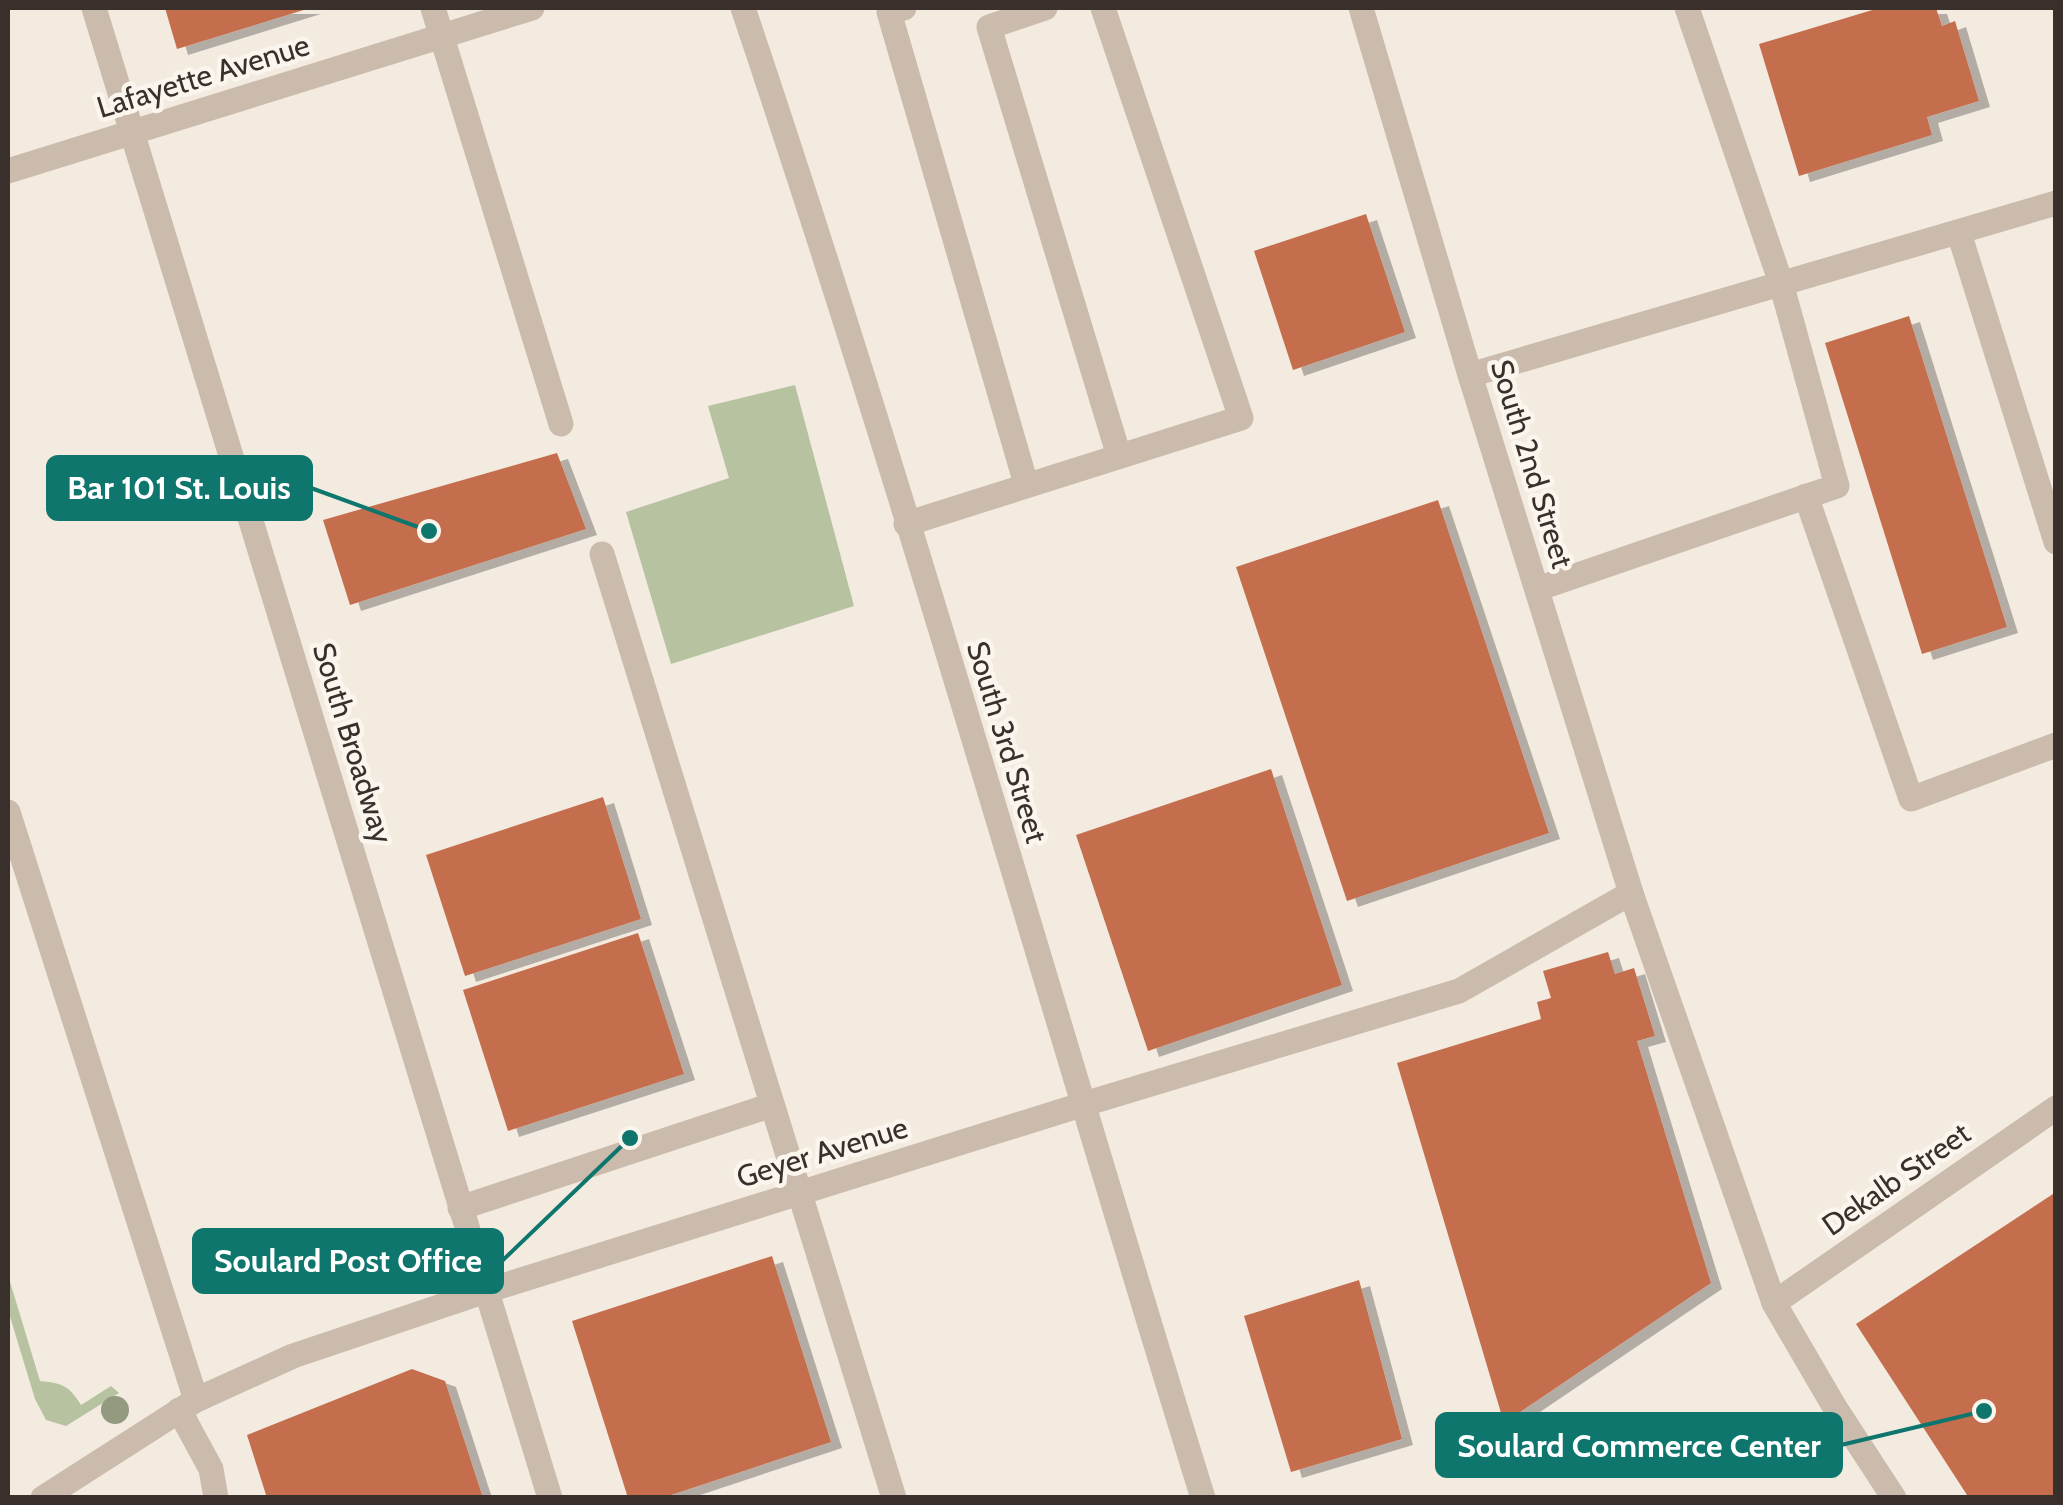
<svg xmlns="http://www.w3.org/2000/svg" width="2063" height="1505" font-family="Cabin,sans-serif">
<defs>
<filter id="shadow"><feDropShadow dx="11" dy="6" stdDeviation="0" flood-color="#0004"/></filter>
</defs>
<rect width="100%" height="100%" fill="#f3ebe0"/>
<!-- green -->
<g fill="#b6c2a0">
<polygon points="795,385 854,606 671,664 626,512 729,478 708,406"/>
<path d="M 8,1275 L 40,1381 C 63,1383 69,1386 81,1405 L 111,1386 L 119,1393 L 66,1426 L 46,1420 L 35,1399 L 8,1310 Z"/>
</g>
<!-- building -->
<g fill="#c46e4e" filter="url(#shadow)">
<polygon points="165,8 310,8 177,49"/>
<polygon points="1879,8 1936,8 1942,26 1955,21 1979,101 1927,117 1932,135 1799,176 1759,44"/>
<polygon points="1366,214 1405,332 1293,370 1254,251"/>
<polygon points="1909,316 2007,627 1922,654 1825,343"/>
<polygon points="557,453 586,529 350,605 323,520"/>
<polygon points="1438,500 1549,833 1347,901 1236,567"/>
<polygon points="1271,769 1342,985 1148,1051 1076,835"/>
<polygon points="603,797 641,919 465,976 426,855"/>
<polygon points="638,933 684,1074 508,1131 463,990"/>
<polygon points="1608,952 1615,974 1634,968 1655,1036 1637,1041 1711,1283 1504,1423 1397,1063 1541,1019 1537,1002 1551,998 1543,971"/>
<polygon points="2056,1192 2056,1498 1969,1498 1856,1324"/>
<polygon points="772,1256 831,1442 662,1498 628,1498 572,1321"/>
<polygon points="1359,1280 1402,1439 1291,1472 1244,1316"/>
<polygon points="412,1369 445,1381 483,1498 267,1498 247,1435"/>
</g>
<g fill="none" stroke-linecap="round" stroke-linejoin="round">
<!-- minor -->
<g stroke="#cbbbac" stroke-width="25">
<polyline points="94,8 550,1498"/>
<polyline points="433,8 561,424"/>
<path d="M 743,8 C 909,500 1049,1001 1203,1498"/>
<polyline points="904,8 889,12 1026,484"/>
<polyline points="1045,8 989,27 1119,456"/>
<polyline points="1361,8 1470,375 1631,893 1774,1303 1834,1406 1894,1498"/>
<polyline points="8,171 532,8"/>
<polyline points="1959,233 2056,542"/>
<polyline points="1470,375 2056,203"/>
<polyline points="1806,496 1911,799 2056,745"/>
<polyline points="906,524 1241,418 1103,8"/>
<polyline points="602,554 894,1498"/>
<polyline points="1537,589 1837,486 1781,283 1687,8"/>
<polyline points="8,812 196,1400"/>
<polyline points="460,1208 772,1105"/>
<polyline points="1774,1303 2056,1108"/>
<polyline points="179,1410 211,1469 216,1498"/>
<polyline points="43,1498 196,1400 293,1356 486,1291 1081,1105 1459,991 1631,893"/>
</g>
</g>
<!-- trees -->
<circle fill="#949a7f" cx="115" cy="1410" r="14"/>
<g text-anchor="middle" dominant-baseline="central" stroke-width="9" stroke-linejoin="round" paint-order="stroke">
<!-- street labels -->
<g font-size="30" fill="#3a302b" stroke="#faf5ed">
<text transform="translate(203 76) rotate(-17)">Lafayette Avenue</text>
<text transform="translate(1532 464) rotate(73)">South 2nd Street</text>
<text transform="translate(1007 742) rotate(73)">South 3rd Street</text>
<text transform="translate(353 743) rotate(73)">South Broadway</text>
<text transform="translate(822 1152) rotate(-17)">Geyer Avenue</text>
<text transform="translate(1896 1179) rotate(-35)">Dekalb Street</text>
</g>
</g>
<!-- callouts -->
<path fill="none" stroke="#0f766e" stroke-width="4" d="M429 531L311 488M630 1138L502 1261M1984 1411L1841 1445"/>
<g fill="#0f766e" stroke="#faf5ed" stroke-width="4">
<circle cx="429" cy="531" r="10"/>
<circle cx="630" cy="1138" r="10"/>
<circle cx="1984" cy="1411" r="10"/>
</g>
<g fill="#0f766e" stroke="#0f766e" stroke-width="4">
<rect x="48" y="457" width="263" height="62" rx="10"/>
<rect x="194" y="1230" width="308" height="62" rx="10"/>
<rect x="1437" y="1414" width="404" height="62" rx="10"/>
</g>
<g font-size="32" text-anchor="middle" font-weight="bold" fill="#fff">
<text x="179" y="499">Bar 101 St. Louis</text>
<text x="348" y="1272">Soulard Post Office</text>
<text x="1639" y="1457">Soulard Commerce Center</text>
</g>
<!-- border -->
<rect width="2063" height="1505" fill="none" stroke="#3a302b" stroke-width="20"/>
</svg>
